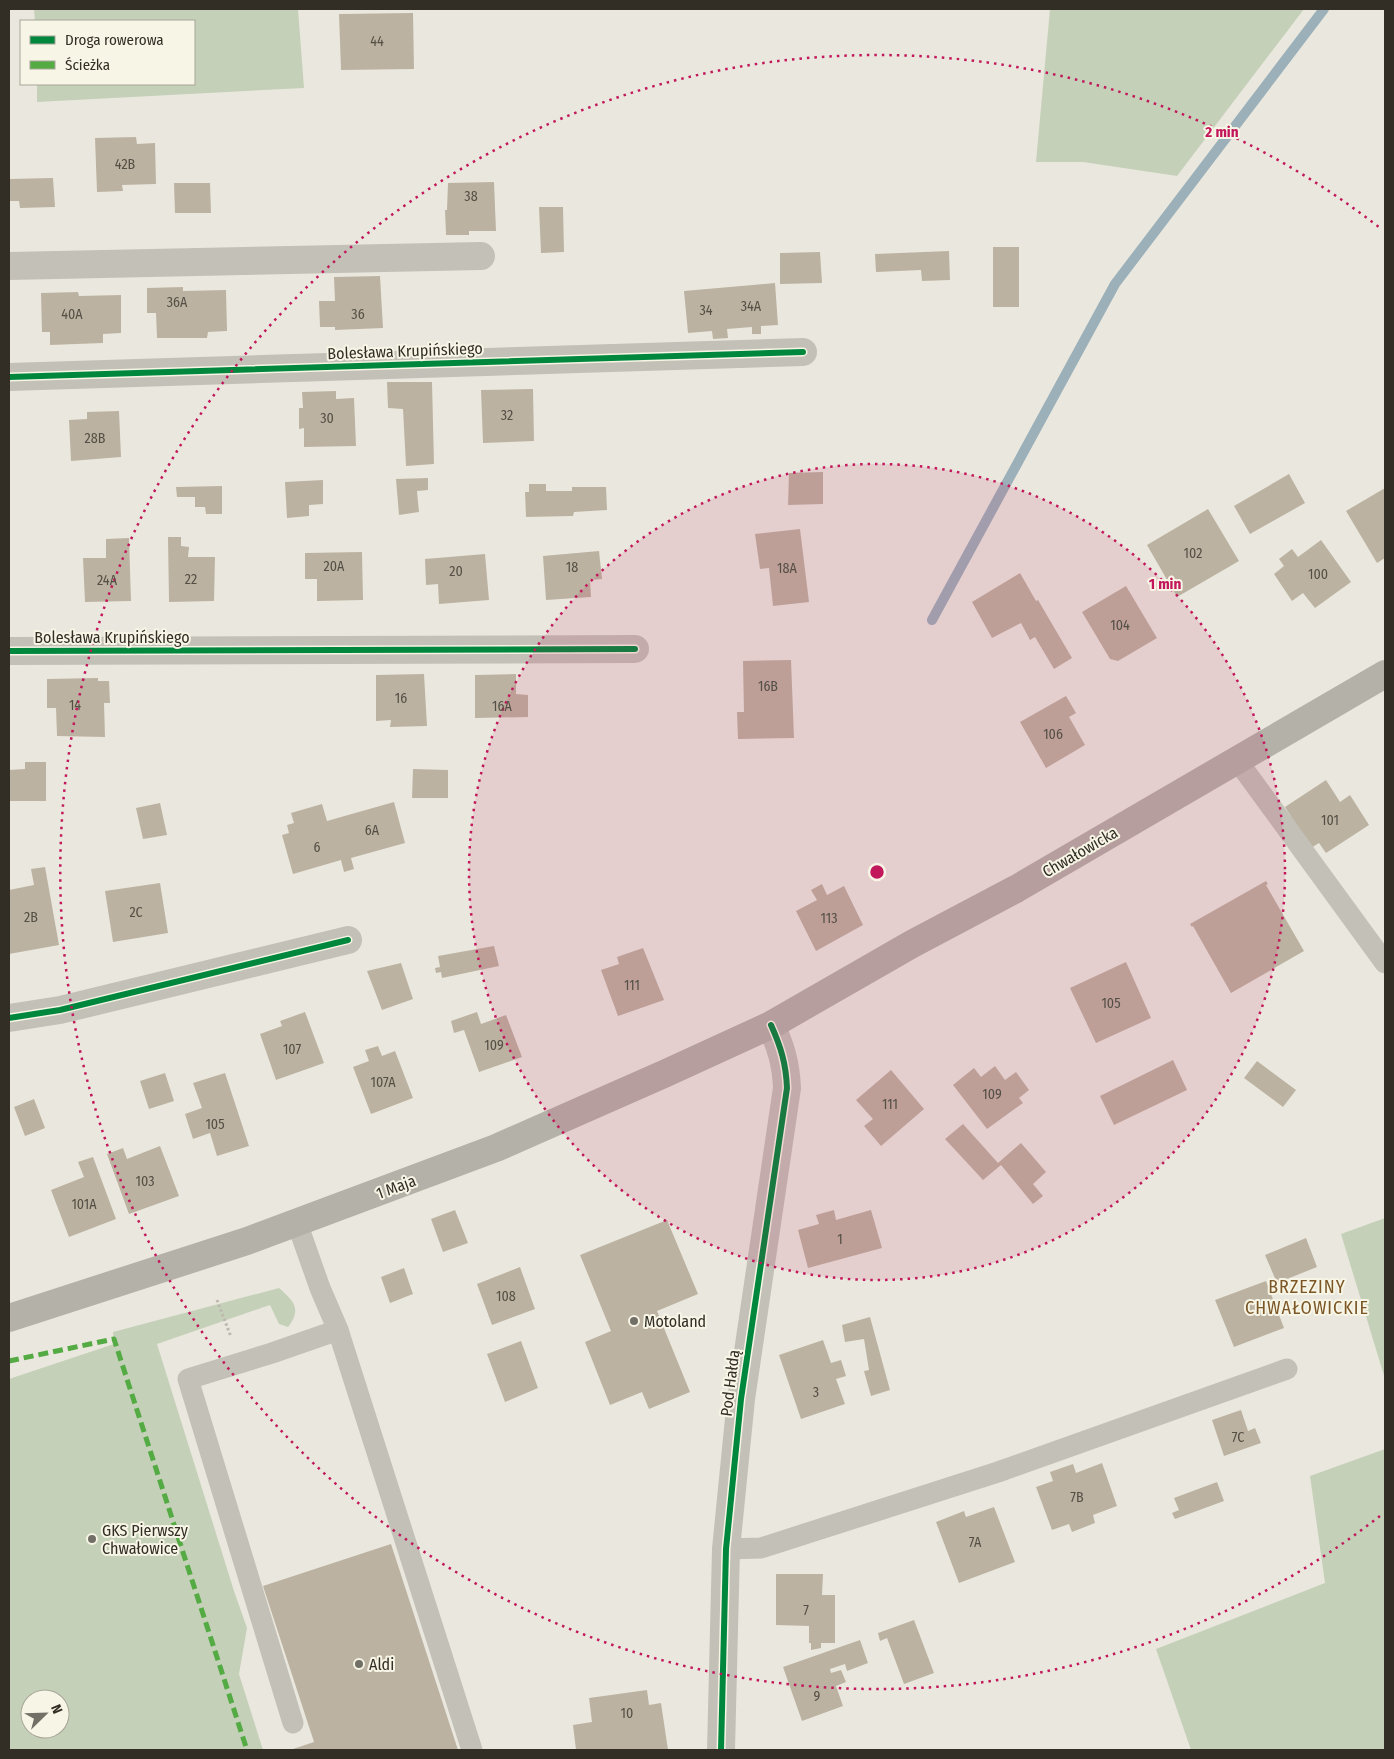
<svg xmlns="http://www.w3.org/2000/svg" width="1394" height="1759" font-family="'Fira Sans Condensed',sans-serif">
<rect width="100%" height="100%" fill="#eae8de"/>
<!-- green -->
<g fill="#c5d0b9" fill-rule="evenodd">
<polygon points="34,9 298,9 304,88 37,102 37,84 194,84 194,21 35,21"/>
<polygon points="1050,9 1304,9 1177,176 1083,162 1036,162"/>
<polygon points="1385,1218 1385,1379 1341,1234"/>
<path d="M 279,1288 C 294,1301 302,1309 288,1327 L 279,1324 L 270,1305 L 157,1344 L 234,1591 L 247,1628 L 239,1674 L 263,1750 L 9,1750 L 9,1379 L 114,1344 L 113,1332 ZM 30,1699 L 60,1699 L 60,1729 L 30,1729 Z"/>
<polygon points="1385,1449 1385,1750 1191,1750 1156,1649 1325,1583 1310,1476"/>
</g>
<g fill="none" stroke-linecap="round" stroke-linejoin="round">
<!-- stream -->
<polyline stroke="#9cb0b9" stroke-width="10" points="932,620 1115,284 1324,9"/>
</g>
<!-- building -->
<g fill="#bcb2a1">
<polygon points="413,13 414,69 341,70 339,14"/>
<polygon points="136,137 137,144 155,143 156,184 122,185 123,191 97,192 95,138"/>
<polygon points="53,178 55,207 20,208 19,201 9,201 9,179"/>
<polygon points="494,182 496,231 469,231 469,235 446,235 445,210 447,210 448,183"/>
<polygon points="174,183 210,183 211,213 175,213"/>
<polygon points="539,207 563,207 564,252 541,253"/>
<rect x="993" y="247" width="26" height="60"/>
<polygon points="949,251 950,280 922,281 921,270 876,272 875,254"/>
<polygon points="820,252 822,283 780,284 780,253"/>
<polygon points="380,276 383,328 335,330 335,327 320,327 319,301 335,301 334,277"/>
<polygon points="775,283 778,325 761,326 761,334 752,334 752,327 727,329 728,338 713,339 712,331 688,333 684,291"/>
<polygon points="183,287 183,291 226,290 227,331 208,332 207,338 157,338 156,313 147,313 147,288"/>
<polygon points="78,292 79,296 121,295 121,333 103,334 103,343 50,345 50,332 42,332 41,293"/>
<polygon points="387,382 432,382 434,464 406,466 403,409 388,408"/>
<polygon points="533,389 534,441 483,443 481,390"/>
<polygon points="336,391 336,399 354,398 356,446 304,447 304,428 299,429 299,408 303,408 302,392"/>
<polygon points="119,411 121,457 71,461 69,420 87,419 87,412"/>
<polygon points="823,472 823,504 788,505 789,473"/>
<polygon points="1289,474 1305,503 1250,534 1234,506"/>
<polygon points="428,478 428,490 417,491 419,512 399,515 396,479"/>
<polygon points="323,480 323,504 309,505 309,516 287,518 285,482"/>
<polygon points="529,484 546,484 546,491 572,491 572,487 606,487 607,510 574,512 573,516 526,517 525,492 529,492"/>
<polygon points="222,486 222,514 206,514 205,507 195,507 195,497 177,497 176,487"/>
<polygon points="1385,488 1385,558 1377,563 1346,511"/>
<polygon points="1208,509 1239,561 1177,597 1147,545"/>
<polygon points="800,529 809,602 773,606 769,568 760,569 755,534"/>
<polygon points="168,537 181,537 181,546 189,547 188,557 215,557 214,601 169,602"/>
<polygon points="129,538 131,601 85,602 83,558 106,558 106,539"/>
<polygon points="1321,540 1351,582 1315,608 1303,593 1292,601 1274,574 1284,566 1279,559 1292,549 1298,557"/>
<polygon points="599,551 602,579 590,580 591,597 546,600 543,556"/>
<polygon points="362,552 363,600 317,601 317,579 305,579 305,553"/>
<polygon points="485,554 489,600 439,604 438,584 426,585 425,559"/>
<polygon points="1020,573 1036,601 1038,600 1072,658 1054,669 1035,637 1030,640 1021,623 992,638 972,602"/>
<polygon points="1126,586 1157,638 1118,661 1110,659 1082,612"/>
<polygon points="791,660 794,738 738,739 737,712 744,712 743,661"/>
<polygon points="424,674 427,726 390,727 391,720 376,721 376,675"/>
<polygon points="516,674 516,694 528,695 528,717 475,718 475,675"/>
<polygon points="98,678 98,681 109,681 110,703 104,703 105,737 57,736 56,708 47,708 47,679"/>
<polygon points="1066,696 1076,713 1069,717 1085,745 1046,768 1020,722"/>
<polygon points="25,762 46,762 46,801 9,801 9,770 25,769"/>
<polygon points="413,769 448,770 448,798 412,798"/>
<polygon points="1326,780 1340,802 1350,795 1369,825 1326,853 1319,843 1311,848 1285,807"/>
<polygon points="394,802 405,843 351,858 354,869 344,872 341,860 293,874 282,835 289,833 287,825 294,823 291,813 322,804 327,821"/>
<polygon points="160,803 167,835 143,839 136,808"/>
<polygon points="45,867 59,945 9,954 9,890 34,885 31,869"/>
<polygon points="1266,881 1268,884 1266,885 1304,951 1231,993 1193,926 1192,927 1190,924"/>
<polygon points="160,883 168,933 113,942 105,891"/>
<polygon points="822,884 827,895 844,886 863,925 816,951 796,911 817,900 811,890"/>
<polygon points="494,946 499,966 442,978 441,972 436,973 435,968 440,967 438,956"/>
<polygon points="643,948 664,1000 618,1016 601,970 619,964 617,957"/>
<polygon points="1126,962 1151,1018 1096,1043 1070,988"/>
<polygon points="401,963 413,999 382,1010 367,971"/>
<polygon points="305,1012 324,1063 276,1080 260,1034 282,1026 280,1021"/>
<polygon points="477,1012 481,1024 506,1015 522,1057 479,1072 464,1030 454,1033 451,1021"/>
<polygon points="378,1046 382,1056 395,1051 413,1098 371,1114 353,1067 369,1061 365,1050"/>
<polygon points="1173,1060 1187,1090 1114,1125 1100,1096"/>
<polygon points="1257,1061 1296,1090 1283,1107 1244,1078"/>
<polygon points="995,1066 1005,1080 1016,1072 1029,1090 1019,1098 1023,1103 987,1129 953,1085 974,1068 981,1077"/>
<polygon points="891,1070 924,1109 881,1146 864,1126 873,1119 856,1100"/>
<polygon points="165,1073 174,1101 149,1109 140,1081"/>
<polygon points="225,1073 249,1146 217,1156 210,1133 193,1139 185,1114 202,1108 193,1083"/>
<polygon points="34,1099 45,1128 25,1136 14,1107"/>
<polygon points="963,1124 998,1163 1021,1143 1046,1172 1033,1184 1043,1196 1033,1204 1001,1165 983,1180 945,1139"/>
<polygon points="160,1146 179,1196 129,1214 107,1154 123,1148 127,1159"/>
<polygon points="93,1157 116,1219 69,1237 51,1190 84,1177 78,1162"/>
<polygon points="455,1210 468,1243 443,1252 431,1219"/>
<polygon points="834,1210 836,1220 871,1210 882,1248 808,1268 798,1230 819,1224 816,1215"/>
<polygon points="667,1220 698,1294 657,1311 690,1392 649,1409 642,1392 610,1405 585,1342 611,1331 580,1255"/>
<polygon points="1306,1238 1317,1267 1277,1283 1265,1255"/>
<polygon points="520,1267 535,1309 492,1325 477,1284"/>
<polygon points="404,1268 413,1294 390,1303 381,1277"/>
<polygon points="1266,1281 1284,1328 1234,1347 1215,1300"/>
<polygon points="870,1317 890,1390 871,1396 864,1371 869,1370 864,1339 845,1342 842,1325"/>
<polygon points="823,1340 831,1363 841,1360 846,1376 836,1379 845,1404 801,1419 779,1355"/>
<polygon points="521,1341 538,1388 505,1402 487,1354"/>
<polygon points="1241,1410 1248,1431 1255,1428 1261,1443 1224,1456 1212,1420"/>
<polygon points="1102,1463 1117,1506 1093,1515 1095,1523 1072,1532 1069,1524 1052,1530 1036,1487 1053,1481 1050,1472 1073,1464 1076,1473"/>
<polygon points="1217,1482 1224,1501 1175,1519 1172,1513 1179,1510 1174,1498"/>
<polygon points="994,1507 1015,1562 959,1583 936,1522 964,1511 966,1517"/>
<polygon points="391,1544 458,1750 290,1750 314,1742 263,1586"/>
<polygon points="776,1574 823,1574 822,1595 835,1595 835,1643 821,1643 821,1648 811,1650 811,1643 809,1643 809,1626 776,1625"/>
<polygon points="914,1620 934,1673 904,1684 887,1638 880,1641 878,1633"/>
<polygon points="860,1640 868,1663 847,1671 845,1664 830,1669 831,1673 841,1670 846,1682 836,1686 843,1706 802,1721 783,1667"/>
<polygon points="647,1690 649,1705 661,1703 668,1750 576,1750 573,1725 592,1722 589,1698"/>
</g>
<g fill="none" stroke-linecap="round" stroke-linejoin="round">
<!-- path -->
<polyline stroke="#bcb9b0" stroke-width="3" stroke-dasharray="2.5 2.5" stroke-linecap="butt" points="217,1300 231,1337"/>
<!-- lane -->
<g stroke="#c3c0b7" stroke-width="21">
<polyline points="1237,760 1385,963"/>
<polyline points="297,1223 320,1288 338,1330 472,1750"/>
<polyline points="726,1549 761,1548 998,1472 1287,1369"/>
<polyline points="293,1723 188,1379 272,1353 338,1330"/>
</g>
<!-- street -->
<g stroke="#c3c0b7" stroke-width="28">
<polyline points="9,266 481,256"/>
<polyline points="9,377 803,352"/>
<polyline points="9,651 635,649"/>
<polyline points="9,1018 60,1010 348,940"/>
<path d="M 721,1750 L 726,1549 L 741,1399 L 787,1088 C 786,1064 781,1047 771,1025"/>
</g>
<!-- secondary -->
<polyline stroke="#b4b1a8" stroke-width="28" points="9,1318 247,1241 496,1148 664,1074 771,1025 912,944 1016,889 1385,674"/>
<!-- quiet -->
<polyline stroke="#54ab44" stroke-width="5" stroke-dasharray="10 5" stroke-linecap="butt" points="9,1361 114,1339 247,1750"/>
<defs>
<g id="cycleway">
<polyline points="9,377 803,352"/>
<polyline points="9,651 635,649"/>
<polyline points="9,1018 60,1010 348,940"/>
<path d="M 721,1750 L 726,1549 L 741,1399 L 787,1088 C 786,1064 781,1047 771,1025"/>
</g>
</defs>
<!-- cycleway casing -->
<use href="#cycleway" stroke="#f7f5e5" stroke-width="9"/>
<!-- cycleway -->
<use href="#cycleway" stroke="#00873e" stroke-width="6"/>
</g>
<!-- distance rings -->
<circle cx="877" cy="872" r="408" fill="#c2185b" fill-opacity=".12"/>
<g fill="none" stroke="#c2185b" stroke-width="2.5" stroke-dasharray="2.5 5">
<circle cx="877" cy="872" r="408"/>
<path d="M1380 1516A817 817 0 1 1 1380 228"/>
</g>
<!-- markers -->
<g fill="#726f66" stroke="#f7f5e5" stroke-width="2">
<circle cx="634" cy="1321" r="5"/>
<circle cx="92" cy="1539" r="5"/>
<circle cx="359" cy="1664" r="5"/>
</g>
<g text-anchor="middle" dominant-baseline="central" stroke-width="4" stroke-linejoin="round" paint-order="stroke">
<!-- number labels -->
<g font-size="14" fill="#544f45">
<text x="377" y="41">44</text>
<text x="125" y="164">42B</text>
<text x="471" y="196">38</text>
<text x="177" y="302">36A</text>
<text x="751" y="306">34A</text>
<text x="706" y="310">34</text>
<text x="72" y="314">40A</text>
<text x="358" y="314">36</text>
<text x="507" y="415">32</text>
<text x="327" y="418">30</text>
<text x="95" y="438">28B</text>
<text x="1193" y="553">102</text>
<text x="334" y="566">20A</text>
<text x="572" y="567">18</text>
<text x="787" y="568">18A</text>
<text x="456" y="571">20</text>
<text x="1318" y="574">100</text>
<text x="191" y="579">22</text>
<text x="107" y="580">24A</text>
<text x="1120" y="625">104</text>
<text x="768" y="686">16B</text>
<text x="401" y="698">16</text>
<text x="75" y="705">14</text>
<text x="502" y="706">16A</text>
<text x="1053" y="734">106</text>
<text x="1330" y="820">101</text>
<text x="372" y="830">6A</text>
<text x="317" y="847">6</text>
<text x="136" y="912">2C</text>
<text x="31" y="917">2B</text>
<text x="829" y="918">113</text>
<text x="632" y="985">111</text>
<text x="1111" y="1003">105</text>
<text x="494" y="1045">109</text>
<text x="292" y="1049">107</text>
<text x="383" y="1082">107A</text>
<text x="992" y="1094">109</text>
<text x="890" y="1104">111</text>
<text x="215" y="1124">105</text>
<text x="145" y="1181">103</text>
<text x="84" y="1204">101A</text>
<text x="840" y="1239">1</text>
<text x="506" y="1296">108</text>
<text x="816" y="1392">3</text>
<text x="1238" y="1437">7C</text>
<text x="1077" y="1497">7B</text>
<text x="975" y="1542">7A</text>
<text x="806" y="1610">7</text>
<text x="817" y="1696">9</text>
<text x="627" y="1713">10</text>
</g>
<!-- street labels -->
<g font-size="16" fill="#322e26" stroke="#f7f5e5">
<text transform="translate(405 351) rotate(-2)">Bolesława Krupińskiego</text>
<text x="112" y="637">Bolesława Krupińskiego</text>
<text transform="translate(1080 852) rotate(-30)">Chwałowicka</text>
<text transform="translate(396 1187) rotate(-20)">1 Maja</text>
<text transform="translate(730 1383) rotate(-83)">Pod Hałdą</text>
</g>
<!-- poi labels -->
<g font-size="16" fill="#322e26" stroke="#f7f5e5" text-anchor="start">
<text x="644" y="1321">Motoland</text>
<text x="102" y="1530">GKS Pierwszy<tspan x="102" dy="18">Chwałowice</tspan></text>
<text x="369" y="1664">Aldi</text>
</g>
<!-- neighbourhood labels -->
<g font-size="18" letter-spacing="1" fill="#7b5626" stroke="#f7f5e5">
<text x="1307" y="1287">BRZEZINY<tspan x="1307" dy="21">CHWAŁOWICKIE</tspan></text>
</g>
</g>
<circle cx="877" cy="872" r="8" fill="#c2185b" stroke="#f7f5e5" stroke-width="2.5"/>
<g font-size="15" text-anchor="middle" font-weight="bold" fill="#c2185b" stroke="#f7f5e5" stroke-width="4" stroke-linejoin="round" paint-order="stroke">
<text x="1222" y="137">2 min</text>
<text x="1165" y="589">1 min</text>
</g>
<!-- border -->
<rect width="1394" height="1759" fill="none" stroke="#322e26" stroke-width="20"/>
<!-- legend -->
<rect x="20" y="20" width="175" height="65" fill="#f7f5e5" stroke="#a8a599"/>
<rect x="30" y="36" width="25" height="8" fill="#00873e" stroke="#a8a599"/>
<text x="65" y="45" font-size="15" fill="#322e26">Droga rowerowa</text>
<rect x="30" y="61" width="25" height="8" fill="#54ab44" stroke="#a8a599"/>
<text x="65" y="70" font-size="15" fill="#322e26">Ścieżka</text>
<!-- north arrow -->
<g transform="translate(45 1714) rotate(67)"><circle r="24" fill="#f7f5e5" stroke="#a8a599"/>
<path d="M0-4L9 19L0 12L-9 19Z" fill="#726f66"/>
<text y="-8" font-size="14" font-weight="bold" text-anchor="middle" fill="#322e26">N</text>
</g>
</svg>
